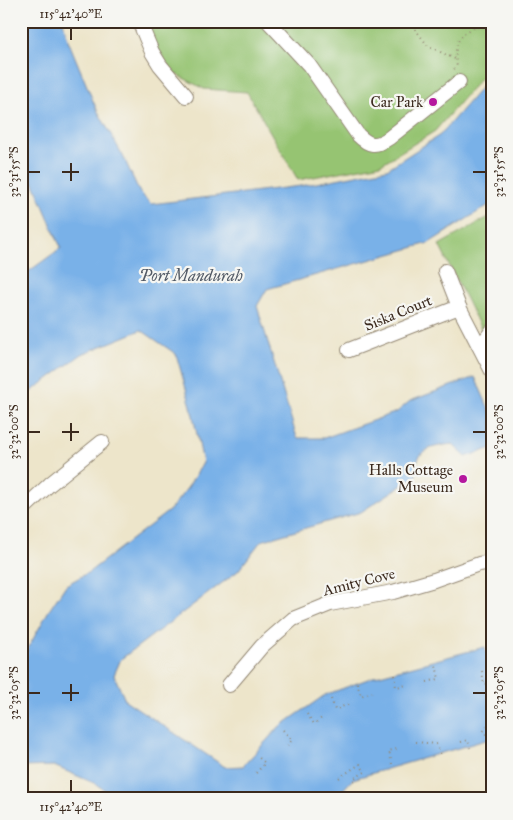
<svg xmlns="http://www.w3.org/2000/svg" width="513" height="820" font-family="'IM FELL Great Primer',serif">
<rect width="100%" height="100%" fill="#f6f6f2"/>
<filter id="ink" filterUnits="userSpaceOnUse"><feTurbulence type="fractalNoise" baseFrequency=".02" numOctaves="2"/><feDisplacementMap in="SourceGraphic" scale="10" xChannelSelector="R" yChannelSelector="G"/><feConvolveMatrix kernelMatrix="1 2 1 2 8 2 1 2 1" color-interpolation-filters="sRGB"/></filter>
<filter id="wash" filterUnits="userSpaceOnUse"><feTurbulence type="fractalNoise" baseFrequency=".0096" numOctaves="4" result="noise"/><feDisplacementMap in="SourceGraphic" scale="20" xChannelSelector="R" yChannelSelector="G"/><feGaussianBlur stdDeviation="1.12" result="paint"/><feColorMatrix in="noise" values="0 0 0 0 0 0 0 0 0 0 0 0 0 0 0 0 0 1.4 0 .05"/><feComposite in="paint" operator="in"/></filter>
<g filter="url(#wash)">
<rect width="100%" height="100%" fill="#ede5ca"/>
<!-- green -->
<g fill="#96c472" stroke="#687748">
<polygon points="146,21 492,21 492,65 435,131 381,164 298,180 247,92 204,89 172,72 153,42"/>
<polygon points="492,215 492,351 439,245"/>
</g>
<!-- water -->
<path fill="#79b1e8" stroke="#5a6e83" d="M 21,21 L 63,21 L 68,40 L 96,108 L 123,156 L 140,193 L 151,204 L 301,186 L 387,169 L 440,135 L 492,75 L 492,203 L 429,243 L 267,289 L 257,306 L 297,438 L 324,438 L 397,412 L 410,401 L 475,377 L 492,416 L 492,448 L 466,457 L 452,444 C 429,447 414,450 416,476 L 361,512 L 261,541 L 238,571 L 121,659 L 114,675 L 125,700 L 225,767 L 243,766 L 279,727 L 325,695 L 376,676 L 485,647 L 492,679 L 492,733 L 489,739 L 353,779 L 334,799 L 119,799 L 94,783 L 54,766 L 21,767 L 21,661 L 48,612 L 66,585 L 89,572 L 170,510 L 188,487 L 203,463 L 191,406 L 176,354 L 141,330 L 82,354 L 21,399 L 21,277 L 61,248 L 21,153 Z"/>
</g>
<g filter="url(#ink)">
<g fill="none" stroke-linecap="round" stroke-linejoin="round">
<defs>
<g id="minor">
<polyline points="139,21 152,52 160,65 186,96"/>
<path d="M 268,21 L 309,65 L 358,135 C 369,146 376,147 389,138 L 459,82"/>
<polyline points="445,271 459,307 492,371"/>
<polyline points="480,347 492,331"/>
<polyline points="349,350 459,307"/>
<polyline points="21,511 50,484 102,442"/>
<polyline points="229,685 262,646 293,619 330,604 393,592 434,580 479,564 492,562"/>
</g>
</defs>
<!-- minor casing -->
<use href="#minor" stroke="#948874" stroke-width="16"/>
<!-- path -->
<g stroke="#948874" stroke-width="2" stroke-dasharray="1 4" stroke-linecap="butt">
<polyline points="409,21 428,46 455,59"/>
<path d="M 454,69 L 457,67 C 453,41 458,36 480,24 L 481,21"/>
<polyline points="482,671 484,684 492,683"/>
<polyline points="394,675 396,687 407,685"/>
<polyline points="427,682 439,679 436,665"/>
<polyline points="357,683 361,696 372,692"/>
<polyline points="331,699 335,710 350,703"/>
<polyline points="489,711 487,701 492,700"/>
<polyline points="307,714 314,724 323,717"/>
<polyline points="487,726 483,732 488,736"/>
<polyline points="283,730 292,740 287,746"/>
<polyline points="416,742 436,744 441,755"/>
<polyline points="461,742 468,740 470,748"/>
<polyline points="392,764 389,751 400,748"/>
<polyline points="256,773 265,763 258,757"/>
<polyline points="339,778 360,764 365,772 353,779 356,783"/>
</g>
<!-- minor -->
<use href="#minor" stroke="#fff" stroke-width="14"/>
</g>
</g>
<!-- ticks -->
<path fill="none" stroke="#3b2a1e" stroke-width="2" d="M 71,28 L 71,40M 71,163 L 71,181M 28,172 L 40,172M 62,172 L 79,172M 473,172 L 486,172M 71,423 L 71,441M 28,432 L 40,432M 62,432 L 79,432M 473,432 L 486,432M 71,684 L 71,701M 28,693 L 40,693M 62,693 L 79,693M 473,693 L 486,693M 71,780 L 71,792"/>
<!-- markers -->
<g fill="#b5179e" stroke="#f6f6f2" stroke-width="2">
<circle cx="433" cy="102" r="5"/>
<circle cx="463" cy="479" r="5"/>
</g>
<g text-anchor="middle" dominant-baseline="central" stroke-width="4.5" stroke-linejoin="round" paint-order="stroke">
<!-- poi labels -->
<g font-size="15" fill="#3b2a1e" stroke="#f6f6f2" text-anchor="end">
<text x="423" y="102">Car Park</text>
<text x="453" y="470">Halls Cottage<tspan x="453" dy="17">Museum</tspan></text>
</g>
<!-- street labels -->
<g font-size="15" fill="#3b2a1e" stroke="#f6f6f2">
<text transform="translate(398 313) rotate(-22)">Siska Court</text>
<text transform="translate(359 582) rotate(-14)">Amity Cove</text>
</g>
<!-- water labels -->
<g font-size="16" font-style="italic" fill="#515965" stroke="#f6f6f2">
<text x="191" y="275">Port Mandurah</text>
</g>
</g>
<!-- margin -->
<rect width="513" height="820" fill="none" stroke="#f6f6f2" stroke-width="55"/>
<rect x="28" y="28" width="458" height="764" fill="none" stroke="#3b2a1e" stroke-width="2"/>
<g font-size="12" text-anchor="middle" fill="#3b2a1e">
<text x="71" y="18">115°42'40"E</text>
<text transform="translate(14 172) rotate(-90)" y="4">32°31'55"S</text>
<text transform="translate(499 172) rotate(-90)" y="4">32°31'55"S</text>
<text transform="translate(14 432) rotate(-90)" y="4">32°32'00"S</text>
<text transform="translate(499 432) rotate(-90)" y="4">32°32'00"S</text>
<text transform="translate(14 693) rotate(-90)" y="4">32°32'05"S</text>
<text transform="translate(499 693) rotate(-90)" y="4">32°32'05"S</text>
<text x="71" y="811">115°42'40"E</text>
</g>
</svg>
